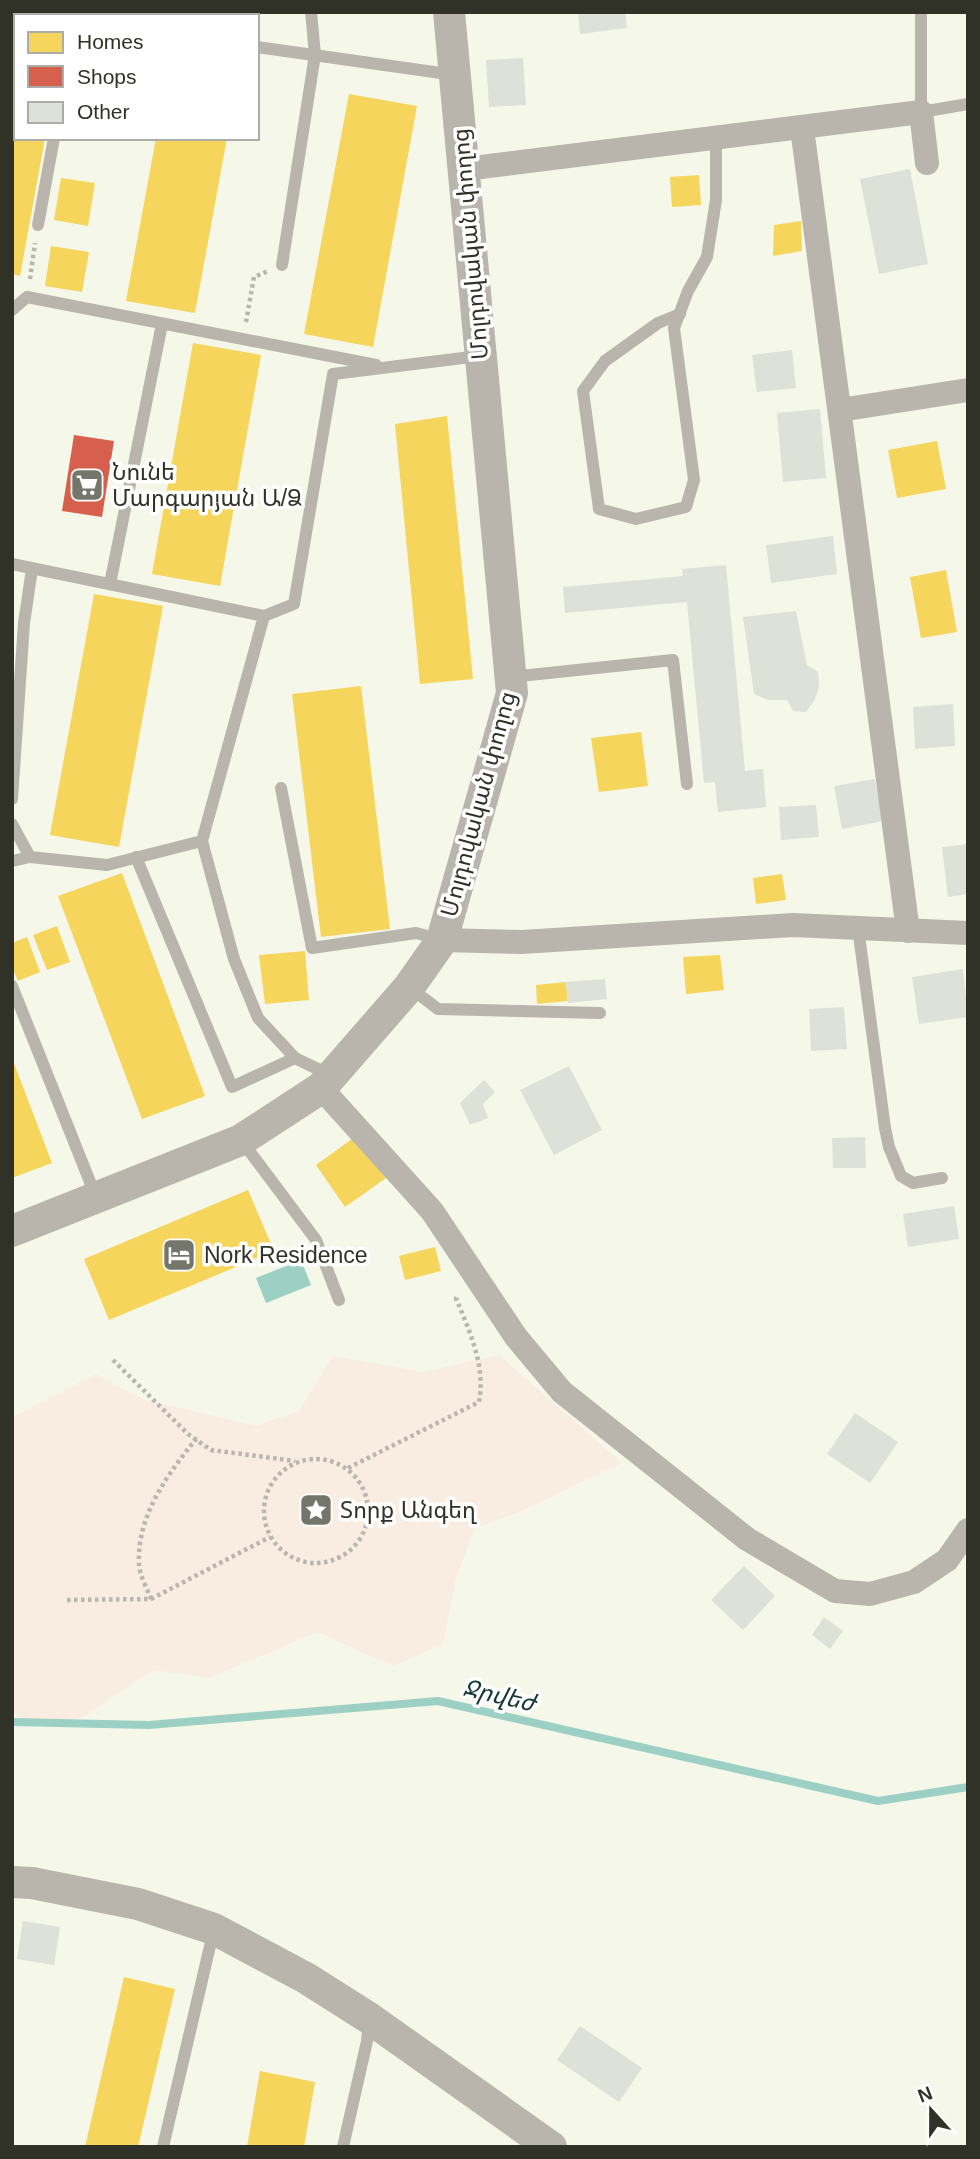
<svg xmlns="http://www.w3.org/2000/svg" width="980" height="2159" font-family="Helvetica,'Noto Sans Armenian',sans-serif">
<rect width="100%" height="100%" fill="#f5f7e9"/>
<!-- green -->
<polygon fill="#f9ede2" points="499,1355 622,1463 517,1513 475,1528 456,1578 443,1644 393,1666 317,1632 209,1678 153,1670 80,1719 35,1726 12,1712 12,1417 96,1374 143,1399 256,1426 299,1411 333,1356 423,1372"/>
<!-- water -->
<polygon fill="#9cd0c4" points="301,1260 311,1285 266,1303 256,1278"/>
<!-- homes -->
<g fill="#f6d55c">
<polygon points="12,39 16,40 16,138 45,138 20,276 12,274"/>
<polygon points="349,94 417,106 373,347 304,334"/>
<polygon points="156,138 227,138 195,313 126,301"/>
<polygon points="699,175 701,205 672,207 670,177"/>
<polygon points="61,178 95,183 88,226 54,220"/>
<polygon points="801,221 802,251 773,256 774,225"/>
<polygon points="51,246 89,252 82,292 45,286"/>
<polygon points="193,343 261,355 220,586 152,574"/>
<polygon points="447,416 473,679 420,684 395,424"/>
<polygon points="937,441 946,489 897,498 888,450"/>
<polygon points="946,570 957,632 921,638 910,577"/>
<polygon points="94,594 163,606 119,847 50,835"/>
<polygon points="361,686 390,929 321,937 292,694"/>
<polygon points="641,732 648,786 599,792 591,738"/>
<polygon points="122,873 205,1096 142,1119 58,896"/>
<polygon points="782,874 786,900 756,904 753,878"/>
<polygon points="57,926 70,962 47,970 33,935"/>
<polygon points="27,937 40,972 18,981 12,967 12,943"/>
<polygon points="305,951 309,1000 265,1004 259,955"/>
<polygon points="720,955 724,990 686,994 683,957"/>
<polygon points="566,982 568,1001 537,1004 536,985"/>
<polygon points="12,1058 52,1163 12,1178"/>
<polygon points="356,1136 386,1178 345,1207 316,1165"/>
<polygon points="248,1190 274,1251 109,1320 84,1259"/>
<polygon points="435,1247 441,1271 405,1280 399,1256"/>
<polygon points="124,1977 175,1989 138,2147 85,2147"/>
<polygon points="260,2071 315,2082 304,2147 247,2147"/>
</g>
<!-- shops -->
<polygon fill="#d6604d" points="74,435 114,441 102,517 62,511"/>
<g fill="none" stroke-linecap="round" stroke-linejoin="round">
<!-- stream -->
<polyline stroke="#9cd0c4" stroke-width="8" points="12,1722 149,1725 438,1701 878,1801 968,1787"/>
</g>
<!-- building -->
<g fill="#dde1d8">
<polygon points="578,12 625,12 627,28 580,34"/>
<polygon points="523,58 526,105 489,107 486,60"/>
<polygon points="910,169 928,264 879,274 860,179"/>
<polygon points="792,350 796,388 757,392 752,355"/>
<polygon points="820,409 826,478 783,482 777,413"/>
<polygon points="833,536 837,574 771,583 766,545"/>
<polygon points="726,565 745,771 763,769 766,807 718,812 715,782 704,783 687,602 565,613 563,587 683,576 682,569"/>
<polygon points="796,611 807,665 818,672 819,687 815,699 806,712 793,711 787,700 768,700 754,694 743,617"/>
<polygon points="953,704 955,746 915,749 913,707"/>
<polygon points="875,779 883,821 842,829 834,786"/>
<polygon points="816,805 819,837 781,840 779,807"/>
<polygon points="968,844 968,894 948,897 942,847"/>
<polygon points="963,969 968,1017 919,1024 912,977"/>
<polygon points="605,979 607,999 568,1003 566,982"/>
<polygon points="844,1007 847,1049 811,1051 809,1009"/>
<polygon points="569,1066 602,1130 554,1155 520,1090"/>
<polygon points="484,1080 495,1092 483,1104 488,1118 470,1125 460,1103"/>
<polygon points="865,1137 866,1168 833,1168 832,1138"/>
<polygon points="954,1206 959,1239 908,1247 903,1214"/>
<polygon points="855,1413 898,1442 870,1483 827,1454"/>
<polygon points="744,1566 775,1596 743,1630 711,1600"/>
<polygon points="824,1617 843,1631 830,1649 812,1635"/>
<polygon points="23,1921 60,1927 54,1965 17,1959"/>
<polygon points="580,2026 642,2068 619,2102 557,2060"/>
</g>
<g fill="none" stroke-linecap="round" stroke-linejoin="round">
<!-- path -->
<g stroke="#b8b6ad" stroke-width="4.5" stroke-dasharray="3.5 3.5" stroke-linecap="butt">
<polyline points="30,279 35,243"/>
<polyline points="246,322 254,277 268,271"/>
<polyline points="113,1360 188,1434 211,1450 295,1461"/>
<circle cx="316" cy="1511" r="52"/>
<path d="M 348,1468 L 479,1402 C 486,1365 469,1331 456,1298 L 458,1296"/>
<path d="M 151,1599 C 147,1588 139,1575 139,1563 C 137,1515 168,1474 196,1439"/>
<polyline points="67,1600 151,1599 270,1537"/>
</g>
<!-- service -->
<g stroke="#b9b5ad" stroke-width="12">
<polyline points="921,12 921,112 968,104"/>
<polyline points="12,14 23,16"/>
<polyline points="257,47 455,75"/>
<polyline points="38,225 54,138"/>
<polyline points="282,265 315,55 311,12"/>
<polyline points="12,310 27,297 376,365"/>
<polyline points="680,314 658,323 605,361 583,391 599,509 636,519 686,507 694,480 674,328 688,291 707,257 716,200 716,139"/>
<polyline points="12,564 264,616 294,604 333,374 479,356"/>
<polyline points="110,584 162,324"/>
<polyline points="510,677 673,660 687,784"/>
<polyline points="281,788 312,948 416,933 442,940"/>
<polyline points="12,799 24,623 32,569"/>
<polyline points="12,824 30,857 107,865 202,841 234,959 258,1018 295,1058 332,1076"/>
<polyline points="202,841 264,616"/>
<polyline points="136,857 232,1087 295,1058"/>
<polyline points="12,861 30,857"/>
<polyline points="858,928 885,1128 889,1147 901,1176 913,1183 942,1178"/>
<polyline points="12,986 96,1197"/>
<polyline points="409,987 438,1009 600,1013"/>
<polyline points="241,1140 316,1240 339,1300"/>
<polyline points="163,2147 214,1929"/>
<polyline points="343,2147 367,2041 369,2022"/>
</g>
<!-- minor -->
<g stroke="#b9b5ad" stroke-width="24">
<polyline points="802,128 908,931"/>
<polyline points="465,169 921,112 927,163"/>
<polyline points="840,410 968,390"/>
<polyline points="442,940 522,942 793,925 968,933"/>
<polyline points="321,1088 432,1211 516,1337 562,1392 747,1539 835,1591 870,1594 914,1582 947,1560 968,1530"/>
</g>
<!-- tertiary -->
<g stroke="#b9b5ad" stroke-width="32">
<polyline points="12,1231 241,1140 321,1088 409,987 442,940 512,693 449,12"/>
<polyline points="12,1882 32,1883 138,1904 214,1929 306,1978 369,2018 551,2147"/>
</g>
</g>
<!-- icons -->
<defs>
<symbol id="supermarket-square" viewBox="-11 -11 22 22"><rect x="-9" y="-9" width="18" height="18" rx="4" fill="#75766b" stroke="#fff"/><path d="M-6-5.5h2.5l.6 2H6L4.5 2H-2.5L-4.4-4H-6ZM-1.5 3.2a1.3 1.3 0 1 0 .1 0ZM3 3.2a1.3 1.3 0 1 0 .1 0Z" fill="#fff"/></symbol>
<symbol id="hotel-square" viewBox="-11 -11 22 22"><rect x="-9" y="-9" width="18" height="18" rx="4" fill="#75766b" stroke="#fff"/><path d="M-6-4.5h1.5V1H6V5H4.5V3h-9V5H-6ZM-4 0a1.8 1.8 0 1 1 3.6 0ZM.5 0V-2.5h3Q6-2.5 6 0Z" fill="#fff"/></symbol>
<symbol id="sight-square" viewBox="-11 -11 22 22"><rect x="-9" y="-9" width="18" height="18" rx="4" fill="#75766b" stroke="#fff"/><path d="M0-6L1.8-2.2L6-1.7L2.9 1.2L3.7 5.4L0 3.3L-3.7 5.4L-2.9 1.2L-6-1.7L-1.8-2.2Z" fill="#fff"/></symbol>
</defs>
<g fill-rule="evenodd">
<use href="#supermarket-square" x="68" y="466" width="38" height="38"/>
<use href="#hotel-square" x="160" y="1236" width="38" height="38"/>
<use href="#sight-square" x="297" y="1491" width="38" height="38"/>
</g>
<g text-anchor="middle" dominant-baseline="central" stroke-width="7" stroke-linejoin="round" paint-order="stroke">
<!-- street labels -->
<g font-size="23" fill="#303127" stroke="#fff">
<text transform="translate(470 244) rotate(-95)">Մոլդովական փողոց</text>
<text transform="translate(478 804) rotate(-75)">Մոլդովական փողոց</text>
</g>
<!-- poi labels -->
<g font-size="23" fill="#303127" stroke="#fff" text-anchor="start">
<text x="112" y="472">Նունե<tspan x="112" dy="26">Մարգարյան Ա/Ձ</tspan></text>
<text x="204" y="1255">Nork Residence</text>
<text x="340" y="1510">Տորք Անգեղ</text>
</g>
<!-- water labels -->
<g font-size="24" font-style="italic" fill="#133832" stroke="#fff">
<text transform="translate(499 1695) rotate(13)">Ջրվեժ</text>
</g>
</g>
<!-- border -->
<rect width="980" height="2159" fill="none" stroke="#303127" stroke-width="28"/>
<!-- legend -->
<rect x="14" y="14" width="245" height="126" fill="#ffffff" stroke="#acada9" stroke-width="2"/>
<rect x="28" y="32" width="35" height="21" fill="#f6d55c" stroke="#acada9" stroke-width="2"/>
<text x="77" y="49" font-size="21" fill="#303127">Homes</text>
<rect x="28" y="66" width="35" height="21" fill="#d6604d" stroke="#acada9" stroke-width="2"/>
<text x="77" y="84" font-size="21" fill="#303127">Shops</text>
<rect x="28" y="102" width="35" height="21" fill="#dde1d8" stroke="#acada9" stroke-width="2"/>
<text x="77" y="119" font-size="21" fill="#303127">Other</text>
<!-- north arrow -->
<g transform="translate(931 2110) rotate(339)" stroke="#ffffff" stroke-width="5" paint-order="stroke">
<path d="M0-5L12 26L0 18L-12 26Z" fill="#303127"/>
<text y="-10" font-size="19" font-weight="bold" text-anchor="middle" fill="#303127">N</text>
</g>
</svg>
